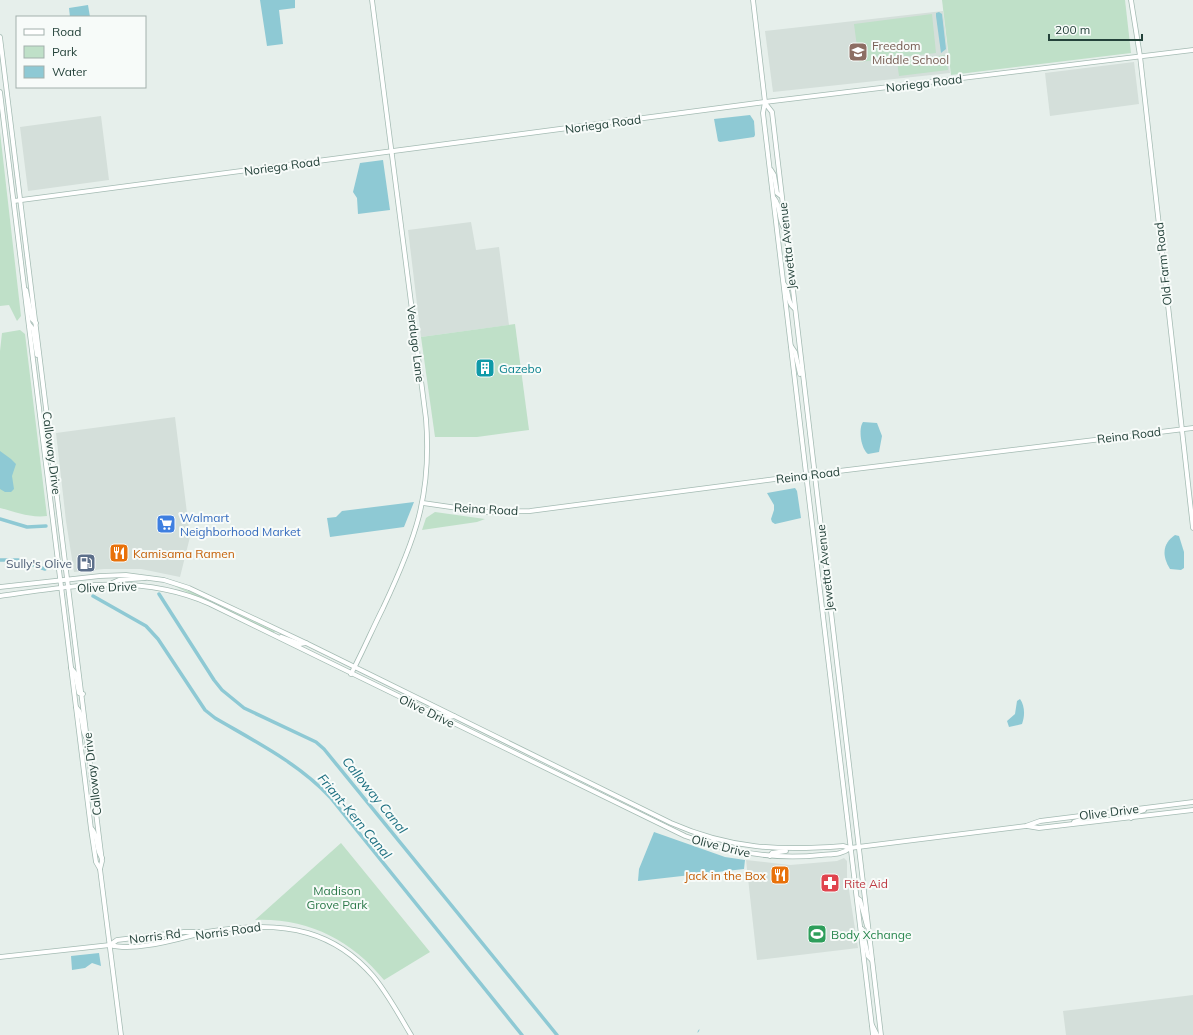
<svg xmlns="http://www.w3.org/2000/svg" width="1193" height="1035" font-family="Mulish,sans-serif">
<rect width="100%" height="100%" fill="#e6efeb"/>
<!-- built -->
<g fill="#d4dfda">
<polygon points="943,11 950,73 773,92 765,31"/>
<polygon points="1134,62 1139,104 1050,116 1045,73"/>
<polygon points="101,116 109,180 28,191 20,127"/>
<polygon points="471,222 476,250 499,247 509,325 421,337 408,230"/>
<polygon points="175,417 190,537 180,577 141,569 104,569 74,572 66,521 56,433"/>
<polygon points="844,858 847,861 847,877 858,948 757,960 746,860 790,865 837,861"/>
<polygon points="1193,995 1193,1035 1066,1035 1063,1011"/>
</g>
<!-- green -->
<g fill="#bfe0c8">
<polygon points="942,0 1125,0 1131,53 951,75"/>
<polygon points="932,14 936,53 859,62 854,24"/>
<polygon points="946,55 948,70 899,76 897,61"/>
<polygon points="0,132 21,316 17,321 9,305 0,306"/>
<polygon points="515,324 529,430 477,437 435,437 421,337"/>
<path d="M 20,330 L 25,334 L 47,516 C 30,518 16,512 0,508 L 0,351 L 2,333 Z"/>
<polygon points="435,512 485,519 477,522 422,530 426,518"/>
<polygon points="170,584 194,593 276,632 272,632"/>
<path d="M 341,843 L 430,952 L 384,980 C 351,940 308,918 255,920 Z"/>
</g>
<!-- water -->
<g fill="#8ec9d4">
<polygon points="260,0 295,0 295,8 279,10 283,44 267,46"/>
<polygon points="88,5 90,17 70,17 69,8"/>
<polygon points="939,12 942,14 946,49 941,53 936,16 936,13"/>
<polygon points="750,115 754,121 755,135 754,137 720,142 718,141 714,119"/>
<polygon points="383,160 390,210 358,214 357,198 353,192 360,163"/>
<path d="M 863,422 L 877,423 L 882,436 L 879,452 L 868,454 C 861,449 858,429 863,422 Z"/>
<polygon points="0,451 11,459 16,464 12,476 14,489 11,492 5,492 0,489"/>
<polygon points="795,488 797,491 801,518 775,524 772,522 771,519 774,510 774,505 767,493"/>
<polygon points="414,502 404,527 330,537 327,518 336,517 342,511"/>
<path d="M 1175,535 L 1179,536 L 1184,552 L 1184,568 L 1181,570 L 1170,569 C 1162,556 1162,544 1175,535 Z"/>
<path d="M 1020,699 C 1025,706 1025,716 1022,724 L 1009,727 L 1007,721 L 1015,714 L 1017,701 Z"/>
<polygon points="654,832 725,857 745,860 744,869 638,881 639,869"/>
<polygon points="99,953 101,966 92,963 85,968 72,970 71,956"/>
</g>
<g fill="none" stroke-linecap="round" stroke-linejoin="round">
<!-- stream -->
<polyline stroke="#8ec9d4" stroke-width="1" points="698,1032 699,1030"/>
<!-- canal -->
<g stroke="#8ec9d4" stroke-width="3.5">
<polyline points="0,519 27,527 46,526"/>
<polyline points="0,560 18,560 45,569"/>
<polyline points="159,594 214,680 222,690 244,708 316,742 324,749 557,1035"/>
<path d="M 93,596 L 146,626 L 158,639 L 205,710 L 215,718 C 256,742 298,763 330,797 L 522,1035"/>
</g>
<defs>
<g id="secondary">
<polyline points="753,0 765,102 763,113 873,1035"/>
<polyline points="1131,0 1140,56 1193,528"/>
<polyline points="0,37 102,861 100,869 121,1035"/>
<polyline points="0,92 91,829 96,862 100,869"/>
<polyline points="765,103 772,112 881,1035"/>
<polyline points="771,170 774,175 777,193 781,196"/>
<path d="M 774,198 C 781,206 778,219 784,228"/>
<polyline points="14,201 765,102 1193,50"/>
<path d="M 784,284 C 790,291 786,302 794,308"/>
<polyline points="26,290 32,319 36,323"/>
<polyline points="29,324 33,329 37,355"/>
<polyline points="791,346 795,352 800,374"/>
<polyline points="423,503 485,512 530,511 806,475 1193,428"/>
<polyline points="112,583 119,580 145,578"/>
<path d="M 0,587 L 100,576 L 126,575 L 164,580 L 189,588 L 306,643 L 671,823 C 730,849 780,851 843,846 L 850,848 L 1026,826 L 1040,821 L 1193,802"/>
<path d="M 0,596 C 72,586 141,573 210,604 L 685,836 C 730,853 774,860 821,855 C 831,854 842,855 850,848"/>
<polyline points="281,637 300,644 306,643"/>
<polyline points="71,668 75,673 79,693 83,694"/>
<path d="M 351,674 C 362,653 372,630 383,608 C 415,540 432,496 426,419 L 372,0"/>
<path d="M 76,707 C 85,716 80,730 87,739"/>
<path d="M 429,712 C 438,710 446,720 454,716"/>
<polyline points="1131,818 1134,813 1144,810"/>
<polyline points="1074,822 1088,818 1091,815"/>
<polyline points="1027,826 1039,828 1193,810"/>
<path d="M 92,829 C 99,837 95,849 102,858"/>
<polyline points="701,840 711,842 715,839"/>
<polyline points="770,856 772,853 786,851"/>
<polyline points="857,898 860,900 867,926"/>
<polyline points="862,929 868,956 872,960"/>
<polyline points="110,945 117,940 184,932 200,932"/>
<path d="M 0,957 L 110,945 C 135,952 177,939 202,933 C 211,931 220,930 229,929 C 286,922 334,931 373,976 C 388,994 399,1015 411,1035"/>
<polyline points="872,1025 877,1035"/>
</g>
</defs>
<!-- secondary casing -->
<use href="#secondary" stroke="#a4bbb3" stroke-width="5.5"/>
<!-- secondary -->
<use href="#secondary" stroke="#fff" stroke-width="4"/>
</g>
<!-- icons -->
<defs>
<symbol id="school-square" viewBox="-11 -11 22 22"><rect x="-9" y="-9" width="18" height="18" rx="4" fill="#8d6e63" stroke="#f7fbf9"/><path d="M0-5L7-2L0 1L-7-2ZM-4 1L0 2.5L4 1V4Q0 6-4 4Z" fill="#fff"/></symbol>
<symbol id="building-square" viewBox="-11 -11 22 22"><rect x="-9" y="-9" width="18" height="18" rx="4" fill="#0f9aa8" stroke="#f7fbf9"/><path d="M-4-6H4V6H1V3H-1V6H-4ZM-2.5-4.3h1.7v1.8h-1.7ZM.8-4.3h1.7v1.8H.8ZM-2.5-1h1.7V.8h-1.7ZM.8-1h1.7V.8H.8Z" fill="#fff"/></symbol>
<symbol id="supermarket-square" viewBox="-11 -11 22 22"><rect x="-9" y="-9" width="18" height="18" rx="4" fill="#3f7fe0" stroke="#f7fbf9"/><path d="M-6-5.5h2.5l.6 2H6L4.5 2H-2.5L-4.4-4H-6ZM-1.5 3.2a1.3 1.3 0 1 0 .1 0ZM3 3.2a1.3 1.3 0 1 0 .1 0Z" fill="#fff"/></symbol>
<symbol id="restaurant-square" viewBox="-11 -11 22 22"><rect x="-9" y="-9" width="18" height="18" rx="4" fill="#e8710a" stroke="#f7fbf9"/><path d="M-5-6h1v4h1v-4h1v4h1v-4h1v5L-1.5 .5V6h-2V.5L-5-1ZM5-6V6H3V1.5H1.5Q1.5-4 5-6Z" fill="#fff"/></symbol>
<symbol id="fuel-square" viewBox="-11 -11 22 22"><rect x="-9" y="-9" width="18" height="18" rx="4" fill="#5c6f8a" stroke="#f7fbf9"/><path d="M-5.5-6h7V0h2V4h1.3V-2.5L3-4.5l.8-.8L6-3V5H2.5V1h-1V6h-7ZM-4.2-4.7v3.2H.2V-4.7Z" fill="#fff"/></symbol>
<symbol id="pharmacy-square" viewBox="-11 -11 22 22"><rect x="-9" y="-9" width="18" height="18" rx="4" fill="#e0444e" stroke="#f7fbf9"/><path d="M-2-6h4v4h4v4h-4v4h-4v-4h-4v-4h4Z" fill="#fff"/></symbol>
<symbol id="stadium-square" viewBox="-11 -11 22 22"><rect x="-9" y="-9" width="18" height="18" rx="4" fill="#2e9e5b" stroke="#f7fbf9"/><path d="M0-5a6.5 5 0 1 0 0 10a6.5 5 0 1 0 0-10ZM-3.5-1.8h7v3.6h-7Z" fill="#fff"/></symbol>
</defs>
<g fill-rule="evenodd">
<use href="#school-square" x="847" y="41" width="22" height="22"/>
<use href="#building-square" x="474" y="357" width="22" height="22"/>
<use href="#supermarket-square" x="155" y="513" width="22" height="22"/>
<use href="#restaurant-square" x="108" y="542" width="22" height="22"/>
<use href="#fuel-square" x="75" y="552" width="22" height="22"/>
<use href="#restaurant-square" x="769" y="864" width="22" height="22"/>
<use href="#pharmacy-square" x="819" y="872" width="22" height="22"/>
<use href="#stadium-square" x="806" y="923" width="22" height="22"/>
</g>
<g text-anchor="middle" dominant-baseline="central" stroke-width="4" stroke-linejoin="round" paint-order="stroke">
<!-- education labels -->
<g font-size="12" fill="#785e54" stroke="#f7fbf9" text-anchor="start">
<text x="872" y="45">Freedom<tspan x="872" dy="14">Middle School</tspan></text>
</g>
<!-- street labels -->
<g font-size="12" fill="#24423a" stroke="#f7fbf9">
<text transform="translate(924 83) rotate(-7)">Noriega Road</text>
<text transform="translate(603 124) rotate(-8)">Noriega Road</text>
<text transform="translate(282 166) rotate(-8)">Noriega Road</text>
<text transform="translate(787 246) rotate(-96)">Jewetta Avenue</text>
<text transform="translate(1163 264) rotate(-96)">Old Farm Road</text>
<text transform="translate(416 344) rotate(83)">Verdugo Lane</text>
<text transform="translate(1129 435) rotate(-7)">Reina Road</text>
<text transform="translate(52 453) rotate(83)">Calloway Drive</text>
<text transform="translate(808 475) rotate(-7)">Reina Road</text>
<text transform="translate(486 509) rotate(3)">Reina Road</text>
<text transform="translate(825 568) rotate(-96)">Jewetta Avenue</text>
<text transform="translate(107 587) rotate(-2)">Olive Drive</text>
<text transform="translate(427 711) rotate(26)">Olive Drive</text>
<text transform="translate(92 774) rotate(-97)">Calloway Drive</text>
<text transform="translate(1109 812) rotate(-7)">Olive Drive</text>
<text transform="translate(721 846) rotate(14)">Olive Drive</text>
<text transform="translate(228 931) rotate(-8)">Norris Road</text>
<text transform="translate(155 936) rotate(-7)">Norris Rd</text>
</g>
<!-- culture labels -->
<g font-size="12" fill="#0d838f" stroke="#f7fbf9" text-anchor="start">
<text x="499" y="368">Gazebo</text>
</g>
<!-- shop labels -->
<g font-size="12" fill="#366cbe" stroke="#f7fbf9" text-anchor="start">
<text x="180" y="517">Walmart<tspan x="180" dy="14">Neighborhood Market</tspan></text>
</g>
<!-- food labels -->
<g font-size="12" fill="#c56008" stroke="#f7fbf9" text-anchor="start">
<text x="133" y="553">Kamisama Ramen</text>
<text x="766" y="875" text-anchor="end">Jack in the Box</text>
</g>
<!-- service labels -->
<g font-size="12" fill="#4e5e75" stroke="#f7fbf9" text-anchor="end">
<text x="72" y="563">Sully's Olive</text>
</g>
<!-- health labels -->
<g font-size="12" fill="#be3a42" stroke="#f7fbf9" text-anchor="start">
<text x="844" y="883">Rite Aid</text>
</g>
<!-- park labels -->
<g font-size="12" fill="#2d7a4b" stroke="#f7fbf9">
<text x="337" y="890">Madison<tspan x="337" dy="14">Grove Park</tspan></text>
</g>
<!-- leisure labels -->
<g font-size="12" fill="#27864d" stroke="#f7fbf9" text-anchor="start">
<text x="831" y="934">Body Xchange</text>
</g>
<!-- water labels -->
<g font-size="13" font-style="italic" fill="#1c6f80" stroke="#f7fbf9">
<text transform="translate(375 795) rotate(51)">Calloway Canal</text>
<text transform="translate(355 816) rotate(50)">Friant-Kern Canal</text>
</g>
</g>
<!-- legend -->
<rect x="16" y="16" width="130" height="72" fill="#f7fbf9" stroke="#a3b1ad"/>
<rect x="24" y="29" width="20" height="6" fill="#ffffff" stroke="#a3b1ad"/>
<text x="52" y="36" font-size="12" fill="#24423a">Road</text>
<rect x="24" y="46" width="20" height="12" fill="#bfe0c8" stroke="#a3b1ad"/>
<text x="52" y="56" font-size="12" fill="#24423a">Park</text>
<rect x="24" y="66" width="20" height="12" fill="#8ec9d4" stroke="#a3b1ad"/>
<text x="52" y="76" font-size="12" fill="#24423a">Water</text>
<!-- scale -->
<path d="M1049 34v6h93v-6" fill="none" stroke="#24423a" stroke-width="2"/>
<text x="1055" y="34" font-size="12" fill="#24423a" stroke="#f7fbf9" stroke-width="3" paint-order="stroke">200 m</text>
</svg>
